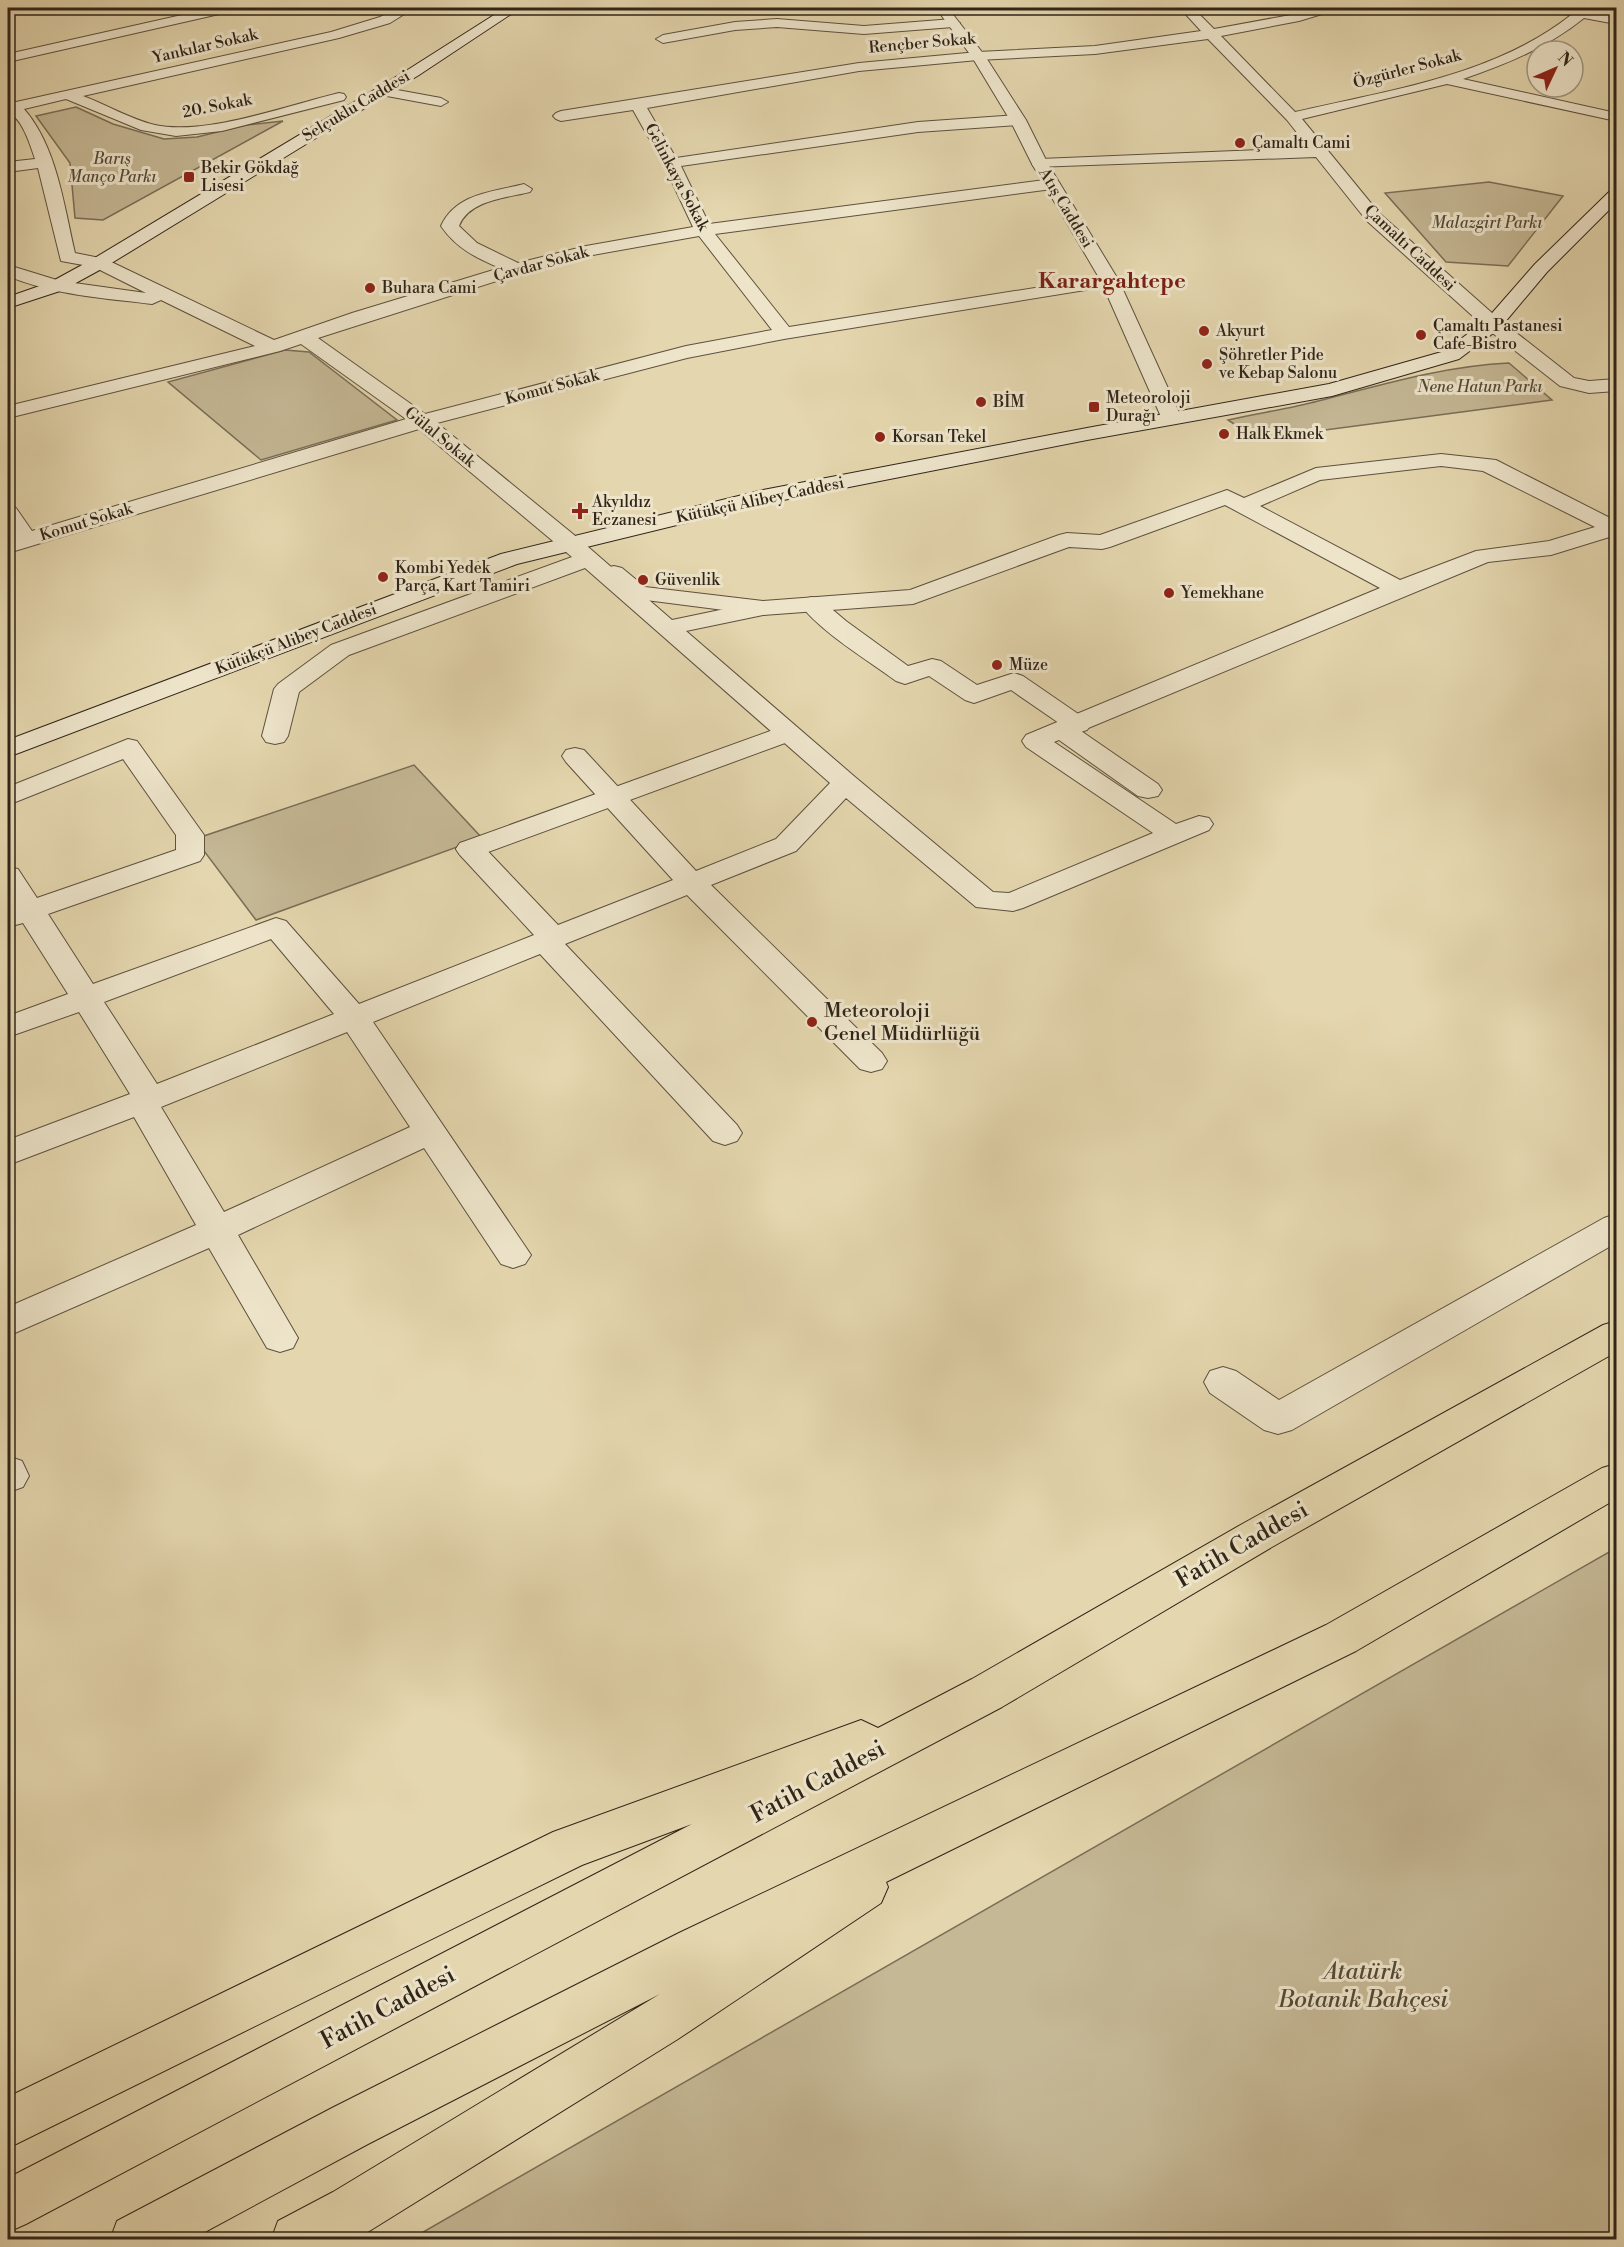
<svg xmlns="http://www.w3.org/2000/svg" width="1624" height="2247" font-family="'Libre Bodoni',serif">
<rect width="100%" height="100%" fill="#e4d6ae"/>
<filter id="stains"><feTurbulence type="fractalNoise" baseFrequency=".00333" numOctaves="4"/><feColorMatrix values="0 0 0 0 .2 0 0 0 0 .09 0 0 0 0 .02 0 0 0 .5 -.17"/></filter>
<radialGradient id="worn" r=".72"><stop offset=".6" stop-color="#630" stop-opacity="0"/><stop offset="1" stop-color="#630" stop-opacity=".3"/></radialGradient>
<!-- green -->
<g fill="#c5b895" stroke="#7a6e57" stroke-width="1.5">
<polygon points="76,107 113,124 164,139 197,137 246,125 283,121 103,220 75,218 70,163 36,116"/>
<polygon points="1489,182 1563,196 1508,266 1446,262 1385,193"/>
<polygon points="285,350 309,352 397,420 261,460 168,382"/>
<path d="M 1509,363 L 1552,400 L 1257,439 L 1228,420 C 1258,413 1289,409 1318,401 C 1381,385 1444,366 1509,363 Z"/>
<polygon points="414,765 482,838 256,920 195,839"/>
<polygon points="1616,1548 1616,2239 411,2239"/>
</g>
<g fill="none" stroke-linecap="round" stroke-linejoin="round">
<defs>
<g id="pedestrian">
<polygon points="614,566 622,568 645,587 763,601 771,603 775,608 771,613 763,615 630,598 602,573 606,568"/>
<path d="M 812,597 L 820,599 L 846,621 L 908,666 L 932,659 L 941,661 L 977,685 L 1014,673 L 1023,676 L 1087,720 L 1091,725 L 1087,730 L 1078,733 L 1069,730 L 1011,690 L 974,703 L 965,700 L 929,676 L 905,684 L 896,681 C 869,661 819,631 800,604 L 804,599 Z"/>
<polygon points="787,725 796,727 800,733 796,739 480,855 470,857 460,855 456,849 460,843"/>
</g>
<g id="minor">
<polygon points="8,8 20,8 18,11 8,13"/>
<polygon points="213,8 235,8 228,12 8,62 8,54"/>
<path d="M 398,8 L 414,8 L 390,23 L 339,38 L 83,96 C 107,105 130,119 155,125 C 205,136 289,105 339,93 L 344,94 L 346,97 L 344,100 L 222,131 L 176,136 L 141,130 L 66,99 L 24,109 C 57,147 64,206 75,253 L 105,259 L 274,340 L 352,313 L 500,268 C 476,258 456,248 441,226 C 456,193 493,192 524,184 L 532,189 L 530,192 C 506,198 469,200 459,226 L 477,243 L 518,263 L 586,246 L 693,227 L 663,163 L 633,110 L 561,121 L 556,119 L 553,116 L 556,113 L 561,111 L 859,63 L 978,52 L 1095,46 L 1201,31 L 1180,8 L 1193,8 L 1214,29 L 1296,14 L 1315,8 L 1333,8 L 1332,11 L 1299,21 L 1221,36 L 1295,112 C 1389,90 1494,76 1571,15 L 1560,13 L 1558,10 L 1560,8 L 1594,8 L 1592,11 L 1616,16 L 1616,24 L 1584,18 C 1548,47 1507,64 1463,79 L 1616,113 L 1616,121 L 1447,84 L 1302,119 L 1379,213 L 1500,320 L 1574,378 L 1589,381 L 1616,379 L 1616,391 L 1589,393 L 1560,386 L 1486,328 L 1367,221 L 1316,157 L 1034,167 L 1032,164 L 1034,161 L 1040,159 L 1309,148 L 1287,120 L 1208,39 L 1095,54 L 978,60 L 859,71 L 647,108 L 676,158 L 918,122 L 1018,115 L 1026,120 L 1018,125 L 918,132 L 681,166 L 709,224 L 1052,179 L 1060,184 L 1052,189 L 715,234 L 789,327 L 1110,276 L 1116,277 L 1119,281 L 1116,285 L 1110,286 L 784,339 L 687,358 L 437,423 L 579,539 L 672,620 L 763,601 L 910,590 L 1059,535 L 1067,533 L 1100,535 L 1227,490 L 1244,498 L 1316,468 L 1441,454 L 1496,460 L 1616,521 L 1616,535 L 1551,555 L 1488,562 L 1081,731 L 1158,784 L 1162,790 L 1158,796 L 1148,798 L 1138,796 L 1059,740 L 1054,742 L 1176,824 L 1199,816 L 1209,818 L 1213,824 L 1209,830 L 1023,908 L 1013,911 L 976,907 L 846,798 L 796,851 L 711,885 L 882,1053 L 887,1061 L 882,1069 L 871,1072 L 860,1069 L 687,895 L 565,944 L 737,1125 L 742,1133 L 737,1141 L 725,1145 L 713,1141 L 540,954 L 373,1022 L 525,1246 L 531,1255 L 525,1264 L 513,1268 L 501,1264 L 424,1148 L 238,1235 L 298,1338 L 293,1348 L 280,1352 L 267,1348 L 209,1248 L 8,1336 L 8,1307 L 196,1225 L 134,1117 L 8,1165 L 8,1140 L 130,1094 L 79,1012 L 8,1037 L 8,1016 L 68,994 L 23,923 L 8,927 L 8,908 L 13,906 L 8,897 L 8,867 L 18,869 L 37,898 L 176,850 L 176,835 L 123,759 L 8,805 L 8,787 L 128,739 L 137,741 L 204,835 L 204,855 L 200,861 L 48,914 L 93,984 L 276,918 L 286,921 L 359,1004 L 534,935 L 460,855 L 456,849 L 460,843 L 470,841 L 480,843 L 558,925 L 673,880 L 566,762 L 562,756 L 566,750 L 575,748 L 584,750 L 696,871 L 776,839 L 830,783 L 585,568 L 349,655 L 299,692 L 288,736 L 284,742 L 275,744 L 266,742 L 262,736 L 274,689 L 278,684 L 331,645 L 572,557 L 419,429 L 8,553 L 8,539 L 14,537 L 8,528 L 8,506 L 16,508 L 32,531 L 406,419 L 301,344 L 280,351 L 8,418 L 8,406 L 255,346 L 161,300 L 152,304 C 103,298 54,295 8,276 L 8,265 L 60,281 L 146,293 L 94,267 L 61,261 L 38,168 L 8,172 L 8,162 L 35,159 C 30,144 22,118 8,112 L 8,99 L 16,102 L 331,32 L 380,17 ZM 699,236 L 772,330 L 686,346 L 425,414 L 318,338 L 522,273 L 587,256 ZM 1441,466 L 1483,471 L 1595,527 L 1549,541 L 1476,551 L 1400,580 L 1260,506 L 1320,480 ZM 1225,505 L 1380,588 L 1026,735 L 1022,741 L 1026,747 L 1153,833 L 1009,893 L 993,892 L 855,777 L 686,631 L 763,615 L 913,604 L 1069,547 L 1102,549 L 1110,547 ZM 271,939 L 334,1014 L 157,1084 L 104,1002 ZM 347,1032 L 410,1127 L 224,1212 L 161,1107 Z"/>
<polygon points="777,19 864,26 953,19 960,23 953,27 864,34 777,27 735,30 663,43 656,39 663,35 735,22"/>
<polygon points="381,87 441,98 448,102 441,106 376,94 374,91 376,88"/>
<polygon points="1616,1214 1616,1243 1292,1430 1278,1434 1264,1430 1210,1393 1204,1382 1210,1371 1223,1367 1236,1371 1279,1400 1604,1218"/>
<polygon points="8,1456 22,1461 29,1476 23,1487 9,1492"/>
</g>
<polygon id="tertiary" points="936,8 948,8 985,56 1026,120 1048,164 1119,281 1182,419 1179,423 1165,423 1162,419 1101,281 1032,164 1010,120 972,57"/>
<g id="secondary">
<polygon points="505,8 520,8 419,75 105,267 63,290 8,308 8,297 51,282 93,259 409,69"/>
<polygon points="1616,189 1616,203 1547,272 1500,328 1459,359 1332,396 1087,440 763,504 517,564 8,757 8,740 501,554 763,490 1087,428 1329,384 1445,351 1486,320 1535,264 1610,191"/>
</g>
<g id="primary">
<polygon points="1616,1321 1616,1352 1272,1547 1002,1707 26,2224 8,2232 8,2178 692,1824 582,1865 8,2148 8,2097 553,1832 861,1720 878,1728 972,1679 1244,1523 1603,1325"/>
<polygon points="1616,1464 1616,1499 1356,1651 886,1882 888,1887 881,1903 678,2039 371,2230 352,2240 271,2240 278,2221 333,2192 660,1994 368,2144 190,2240 110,2240 117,2221 332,2108 679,1933 1326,1625 1602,1468"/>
</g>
</defs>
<!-- pedestrian casing -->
<use href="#pedestrian" stroke="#5d513e" stroke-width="2"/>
<!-- minor casing -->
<use href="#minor" stroke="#5d513e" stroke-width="2"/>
<!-- tertiary casing -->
<use href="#tertiary" stroke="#5d513e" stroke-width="2"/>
<!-- secondary casing -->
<use href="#secondary" stroke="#302519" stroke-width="2"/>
<!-- primary casing -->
<use href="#primary" stroke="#302519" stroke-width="2"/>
<!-- pedestrian -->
<use href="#pedestrian" fill="#ede4ca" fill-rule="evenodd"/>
<!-- minor -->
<use href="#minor" fill="#ede4ca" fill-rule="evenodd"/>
<!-- tertiary -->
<use href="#tertiary" fill="#ede4ca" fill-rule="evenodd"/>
<!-- secondary -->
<use href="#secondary" fill="#ede4ca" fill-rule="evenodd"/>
<!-- primary -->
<use href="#primary" fill="#e4d6ae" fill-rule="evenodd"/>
</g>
<!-- markers -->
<g fill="#8f2418" stroke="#ede4ca" stroke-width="2">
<circle cx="1240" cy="143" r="6"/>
<rect x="183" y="171" width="12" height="12" rx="3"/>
<circle cx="370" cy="288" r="6"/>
<circle cx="1204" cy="331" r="6"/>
<circle cx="1421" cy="335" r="6"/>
<circle cx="1207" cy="364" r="6"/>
<circle cx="981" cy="402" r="6"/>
<rect x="1088" y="401" width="12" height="12" rx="3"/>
<circle cx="1224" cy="434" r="6"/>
<circle cx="880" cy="437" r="6"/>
<path d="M577 502h6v6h6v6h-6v6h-6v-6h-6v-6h6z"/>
<circle cx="383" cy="577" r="6"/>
<circle cx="643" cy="580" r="6"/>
<circle cx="1169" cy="593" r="6"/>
<circle cx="997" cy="665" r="6"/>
<circle cx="812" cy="1022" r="6"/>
</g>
<g text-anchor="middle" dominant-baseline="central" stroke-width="6" stroke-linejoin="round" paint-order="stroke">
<!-- far-street labels -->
<g font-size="16" fill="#302519" stroke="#ede4ca">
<text transform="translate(922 43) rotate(-5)">Rençber Sokak</text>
<text transform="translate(205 46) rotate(-13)">Yankılar Sokak</text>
<text transform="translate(1407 69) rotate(-15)">Özgürler Sokak</text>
<text transform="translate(217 106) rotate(-11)">20. Sokak</text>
<text transform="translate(356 106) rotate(-31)">Selçuklu Caddesi</text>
<text transform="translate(677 177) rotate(62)">Gelinkaya Sokak</text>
<text transform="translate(1066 208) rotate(59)">Atış Caddesi</text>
<text transform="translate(1410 248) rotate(43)">Çamaltı Caddesi</text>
<text transform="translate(541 264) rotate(-15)">Çavdar Sokak</text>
<text transform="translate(552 387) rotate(-15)">Komut Sokak</text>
<text transform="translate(440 437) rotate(39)">Gülal Sokak</text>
<text transform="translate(760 500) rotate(-12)">Kütükçü Alibey Caddesi</text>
<text transform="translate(86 522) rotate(-17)">Komut Sokak</text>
<text transform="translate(296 639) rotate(-21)">Kütükçü Alibey Caddesi</text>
</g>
<!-- far-poi labels -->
<g font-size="16" fill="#302519" stroke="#ede4ca" text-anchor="start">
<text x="1252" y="143">Çamaltı Cami</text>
<text x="201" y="168">Bekir Gökdağ<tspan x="201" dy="18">Lisesi</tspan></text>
<text x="382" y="288">Buhara Cami</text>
<text x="1433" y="326">Çamaltı Pastanesi<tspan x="1433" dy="18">Cafe-Bistro</tspan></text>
<text x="1216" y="331">Akyurt</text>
<text x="1219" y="355">Şöhretler Pide<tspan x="1219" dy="18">ve Kebap Salonu</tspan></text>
<text x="1106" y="398">Meteoroloji<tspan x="1106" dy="18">Durağı</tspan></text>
<text x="993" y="402">BİM</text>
<text x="1236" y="434">Halk Ekmek</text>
<text x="892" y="437">Korsan Tekel</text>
<text x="592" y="502">Akyıldız<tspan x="592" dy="18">Eczanesi</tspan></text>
<text x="395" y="568">Kombi Yedek<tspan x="395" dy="18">Parça, Kart Tamiri</tspan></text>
<text x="655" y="580">Güvenlik</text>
<text x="1181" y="593">Yemekhane</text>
<text x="1009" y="665">Müze</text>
</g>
<!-- far-park labels -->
<g font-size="16" font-style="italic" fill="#554a38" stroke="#ede4ca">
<text x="112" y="159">Barış<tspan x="112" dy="18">Manço Parkı</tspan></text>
<text x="1487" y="223">Malazgirt Parkı</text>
<text x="1480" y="387">Nene Hatun Parkı</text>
</g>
<!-- poi labels -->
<g font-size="20" fill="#302519" stroke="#ede4ca" text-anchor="start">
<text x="824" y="1011">Meteoroloji<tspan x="824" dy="23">Genel Müdürlüğü</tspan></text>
</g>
<!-- far-district labels -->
<g font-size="22" font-weight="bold" fill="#7a1f14" stroke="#ede4ca">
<text x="1112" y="281">Karargahtepe</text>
</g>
<!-- near-street labels -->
<g font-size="24" fill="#302519" stroke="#ede4ca">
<text transform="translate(1242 1545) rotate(-30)">Fatih Caddesi</text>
<text transform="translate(818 1782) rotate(-28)">Fatih Caddesi</text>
<text transform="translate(388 2008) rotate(-28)">Fatih Caddesi</text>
</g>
<!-- near-park labels -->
<g font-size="24" font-style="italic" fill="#554a38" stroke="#ede4ca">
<text x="1363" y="1972">Atatürk<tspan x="1363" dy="28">Botanik Bahçesi</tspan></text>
</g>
</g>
<!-- margin -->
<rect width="1624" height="2247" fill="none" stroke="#e4d6ae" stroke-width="30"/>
<rect x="9" y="9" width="1606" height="2229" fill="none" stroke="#302519" stroke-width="3"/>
<rect x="15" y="15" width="1594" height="2217" fill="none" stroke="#302519" stroke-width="1.5"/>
<!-- north arrow -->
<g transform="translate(1555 69) rotate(46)"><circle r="28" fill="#ede4ca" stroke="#a19883" stroke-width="1.5"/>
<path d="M0-4.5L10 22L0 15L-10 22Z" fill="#8f2418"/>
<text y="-9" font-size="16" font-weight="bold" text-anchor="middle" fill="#302519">N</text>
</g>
<rect width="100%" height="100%" filter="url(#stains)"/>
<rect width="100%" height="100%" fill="url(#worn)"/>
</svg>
